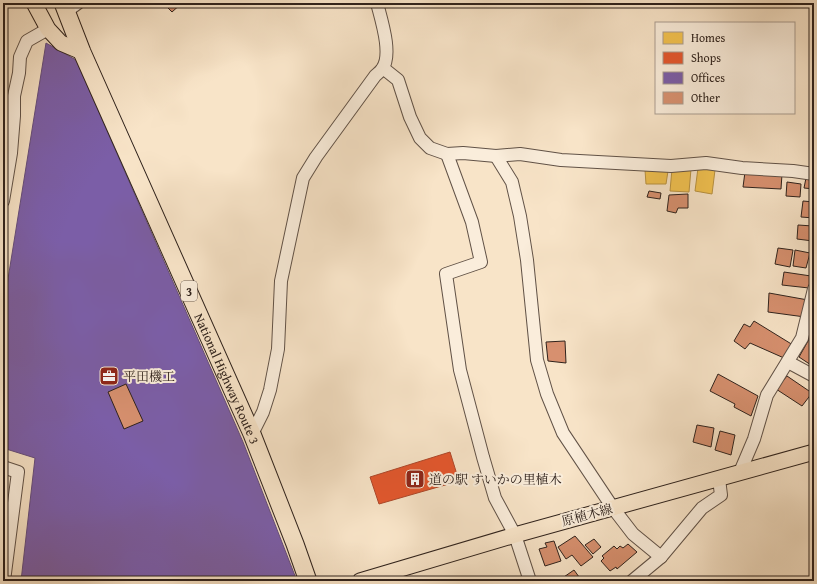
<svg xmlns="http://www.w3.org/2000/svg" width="817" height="584" font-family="'Gentium Book Plus','Noto Serif JP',serif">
<rect width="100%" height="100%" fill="#f8e4c8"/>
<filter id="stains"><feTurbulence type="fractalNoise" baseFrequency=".005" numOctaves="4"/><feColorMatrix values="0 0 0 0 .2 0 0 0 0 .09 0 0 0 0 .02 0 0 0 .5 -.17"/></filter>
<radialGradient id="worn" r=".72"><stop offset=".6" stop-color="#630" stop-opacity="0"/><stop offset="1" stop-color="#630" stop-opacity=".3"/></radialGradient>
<!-- homes -->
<g fill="#f2c14e" stroke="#b8913f">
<polygon points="698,168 715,170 712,194 695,191"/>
<polygon points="672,169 691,169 689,192 670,191"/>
<polygon points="645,170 668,171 666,184 646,184"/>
</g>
<!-- shops -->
<polygon fill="#e4572e" stroke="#ae4729" points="450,452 459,481 379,504 370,477"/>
<!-- offices -->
<polygon fill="#7b5ea7" stroke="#644c7d" points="46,43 76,60 243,442 297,581 21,581 35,458 3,448 3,310"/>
<!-- building -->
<g fill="#d7906f" stroke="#2f221c">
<polygon points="163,3 182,3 172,12"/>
<polygon points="745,172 782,174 781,189 743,187"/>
<polygon points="806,178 814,180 814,189 804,188"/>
<polygon points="787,182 801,184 800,197 786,196"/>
<polygon points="649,191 661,193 660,199 647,197"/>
<polygon points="688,194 688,208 678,208 676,213 667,211 669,195"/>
<polygon points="803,201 814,202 814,218 801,217"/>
<polygon points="798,225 813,226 813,241 797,239"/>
<polygon points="778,248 793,250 790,267 775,264"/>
<polygon points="795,250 810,253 806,268 793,266"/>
<polygon points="784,272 811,276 809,288 782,285"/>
<polygon points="769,293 808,300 805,317 768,312"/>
<polygon points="754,321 793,345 784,358 750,343 745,349 734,341 744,324 750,327"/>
<polygon points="812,334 814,335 814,367 799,357"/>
<polygon points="565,341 566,363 548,361 546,342"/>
<polygon points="718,374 758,396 751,416 734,407 735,404 710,391"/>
<polygon points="787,376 812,393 802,406 776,389"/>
<polygon points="126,384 143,421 124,429 108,392"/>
<polygon points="814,406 814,414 809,411"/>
<polygon points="697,425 714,428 711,447 693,442"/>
<polygon points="720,431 735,435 731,455 715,450"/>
<polygon points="575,536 593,557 581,566 572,555 566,559 558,547"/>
<polygon points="594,539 601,547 593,554 585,545"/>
<polygon points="554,541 561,561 545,566 539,549 547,547 545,543"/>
<polygon points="628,544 637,552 617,569 616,567 610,571 601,561 604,558 602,556 614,546 617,549 620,546 623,548"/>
<polygon points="574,570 582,581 563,581 561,579"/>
<polygon points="550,577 551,581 533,581 543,578 544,579"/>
</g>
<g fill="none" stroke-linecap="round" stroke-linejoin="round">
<defs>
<g id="minor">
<polyline points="67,11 78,3"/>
<polyline points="383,68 398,80 410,117 420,138 430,148 447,154 463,153 496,156 520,154 561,160 671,166 706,163 742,168 793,171 814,174"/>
<polyline points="447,154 472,222 481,262 446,274 460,370 483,457 495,498 515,535 530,581"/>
<polyline points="496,156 512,182 520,216 527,260 537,360 547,394 563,433 613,508 633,534 661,557"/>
<polyline points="3,201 11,153 14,116 14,96 19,73 20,57 27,41 48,29"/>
<polyline points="788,362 814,376"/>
<path d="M 252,434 L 263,412 L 270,390 L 278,349 L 281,281 L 303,178 L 316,157 L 375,76 C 377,74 380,72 382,69 C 393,55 381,19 377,3"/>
<polyline points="3,467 18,472 4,581"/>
<polyline points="740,472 754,439 767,395 802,338 814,289"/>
<polyline points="632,581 661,557 702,508 721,495 719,479"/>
</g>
<g id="major">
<polyline points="34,3 48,29 61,43 82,52"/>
<polyline points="360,581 515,535 814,452"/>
</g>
<g id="highway">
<path id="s1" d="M 63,3 L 82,52 L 252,434 L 295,544 L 308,581"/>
</g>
</defs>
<!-- minor casing -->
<use href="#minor" stroke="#615247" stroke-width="14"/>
<!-- major casing -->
<use href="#major" stroke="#2f221c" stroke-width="17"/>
<!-- highway casing -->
<use href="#highway" stroke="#2f221c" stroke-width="19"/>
<!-- minor -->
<use href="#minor" stroke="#faeddb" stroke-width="12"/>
<!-- major -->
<use href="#major" stroke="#f8e4c8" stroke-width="15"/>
<!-- highway -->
<use href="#highway" stroke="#f8e4c8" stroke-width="17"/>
</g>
<!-- icons -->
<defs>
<symbol id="office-square" viewBox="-11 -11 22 22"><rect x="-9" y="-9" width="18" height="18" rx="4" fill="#8f2418" stroke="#faeddb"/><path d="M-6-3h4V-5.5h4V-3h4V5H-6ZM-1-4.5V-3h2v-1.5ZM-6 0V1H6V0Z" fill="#fff"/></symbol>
<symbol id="building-square" viewBox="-11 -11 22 22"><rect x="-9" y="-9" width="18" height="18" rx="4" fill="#8f2418" stroke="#faeddb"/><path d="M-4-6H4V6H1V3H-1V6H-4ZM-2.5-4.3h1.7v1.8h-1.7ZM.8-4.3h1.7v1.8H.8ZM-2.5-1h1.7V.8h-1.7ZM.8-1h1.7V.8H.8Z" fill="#fff"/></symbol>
</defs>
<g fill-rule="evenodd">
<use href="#office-square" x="98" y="365" width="22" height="22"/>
<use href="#building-square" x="404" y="468" width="22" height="22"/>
</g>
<g text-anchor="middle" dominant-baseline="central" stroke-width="4" stroke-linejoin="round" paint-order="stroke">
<!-- shield labels -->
<rect fill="#faeddb" stroke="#6c5f55" stroke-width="1" x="181" y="281" width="16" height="20" rx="3"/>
<g font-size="12" font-weight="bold" fill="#2f221c">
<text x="189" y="291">3</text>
</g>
<!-- poi labels -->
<g font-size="13" fill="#2f221c" stroke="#faeddb" text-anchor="start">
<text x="123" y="376">平田機工</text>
<text x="429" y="479">道の駅 すいかの里植木</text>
</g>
<!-- street labels -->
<g font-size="13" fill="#2f221c" stroke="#faeddb">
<text stroke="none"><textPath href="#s1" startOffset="410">National Highway Route 3</textPath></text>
<text transform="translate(587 515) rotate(-15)">原植木線</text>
</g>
</g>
<!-- margin -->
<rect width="817" height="584" fill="none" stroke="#f8e4c8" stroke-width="16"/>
<rect x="4" y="4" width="809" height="576" fill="none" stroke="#2f221c" stroke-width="2"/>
<rect x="8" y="8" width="801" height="568" fill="none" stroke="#2f221c"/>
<!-- legend -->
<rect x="655" y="22" width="140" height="92" fill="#faeddb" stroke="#a99c8f"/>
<rect x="663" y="32" width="20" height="12" fill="#f2c14e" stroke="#a99c8f"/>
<text x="691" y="42" font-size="12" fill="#2f221c">Homes</text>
<rect x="663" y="52" width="20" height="12" fill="#e4572e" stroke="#a99c8f"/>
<text x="691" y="62" font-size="12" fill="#2f221c">Shops</text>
<rect x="663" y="72" width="20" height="12" fill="#7b5ea7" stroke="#a99c8f"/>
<text x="691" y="82" font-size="12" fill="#2f221c">Offices</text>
<rect x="663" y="92" width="20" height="12" fill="#d7906f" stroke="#a99c8f"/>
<text x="691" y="102" font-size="12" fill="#2f221c">Other</text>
<rect width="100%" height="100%" filter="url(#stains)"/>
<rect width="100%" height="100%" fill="url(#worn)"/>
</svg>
